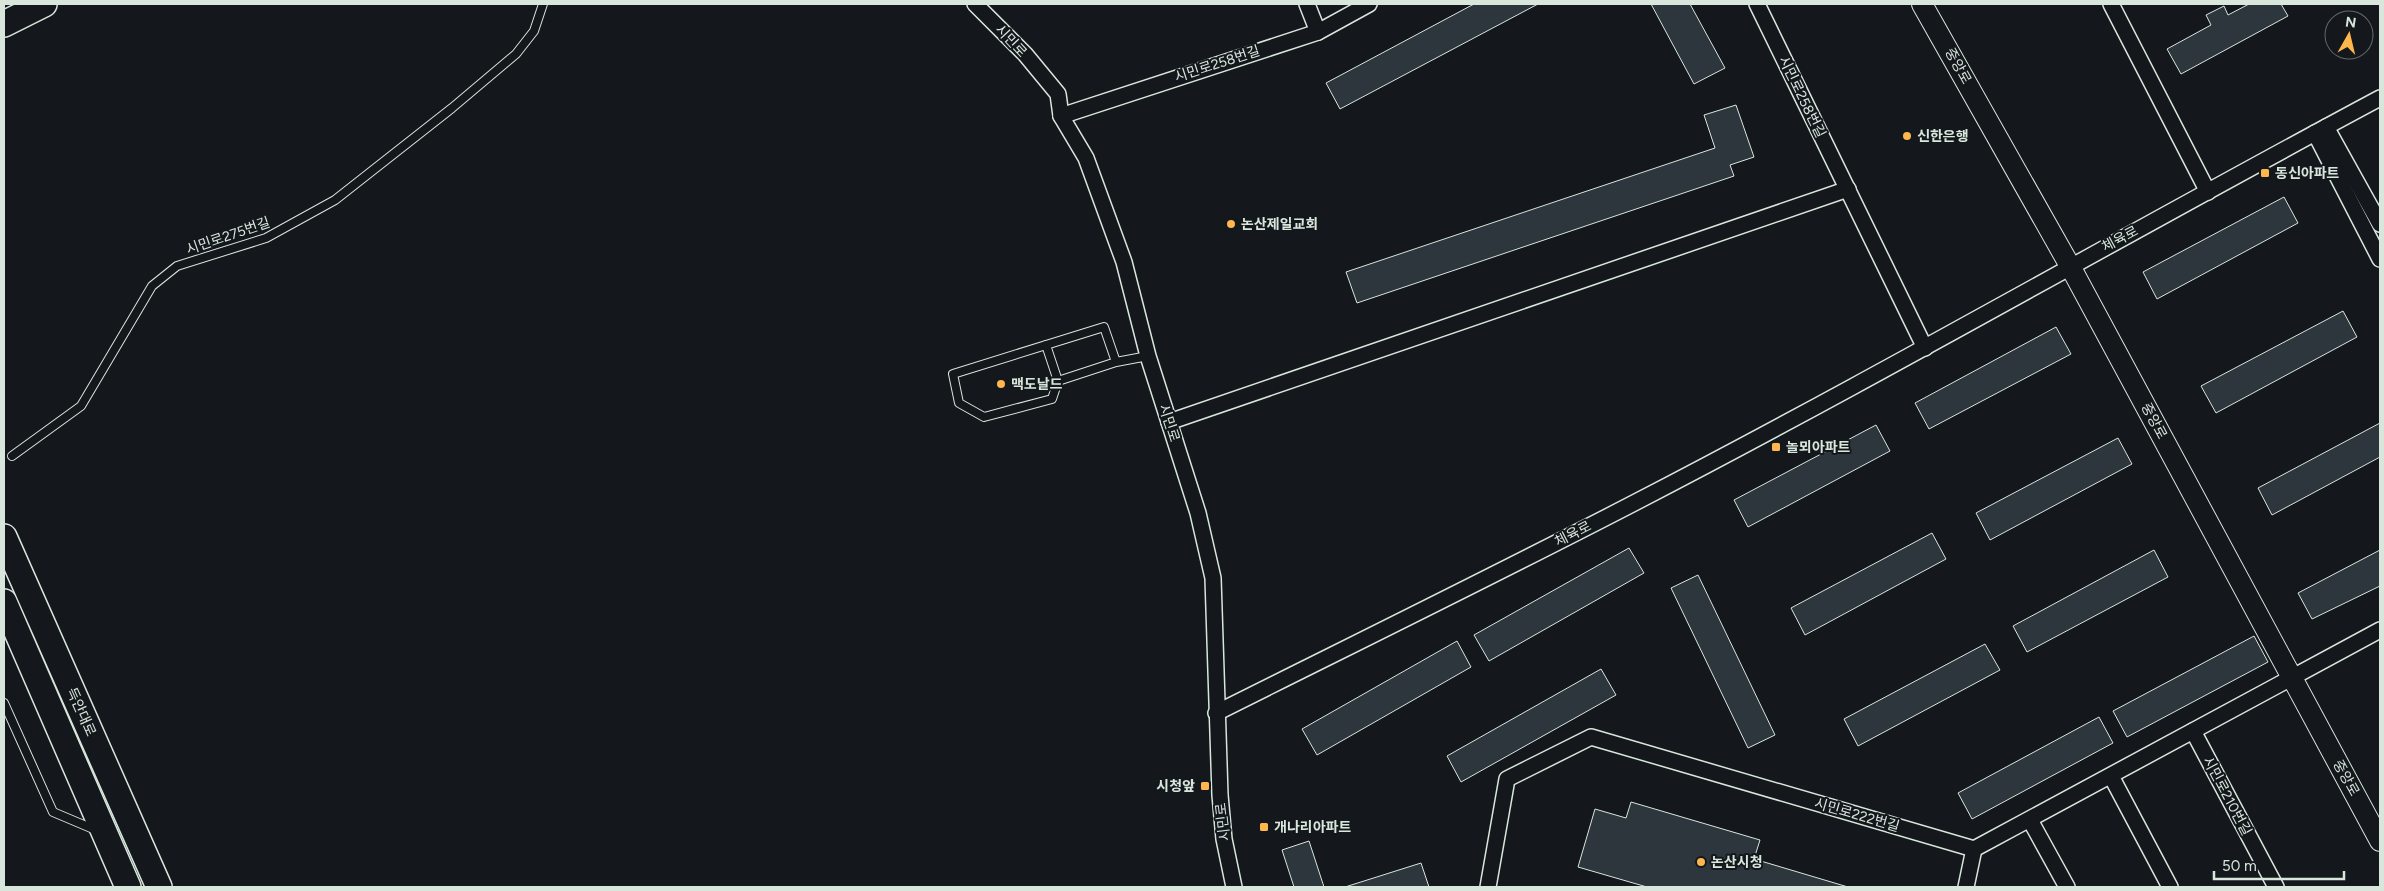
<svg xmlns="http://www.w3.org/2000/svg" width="2384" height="891" font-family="Figtree,'Noto Sans KR',sans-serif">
<rect width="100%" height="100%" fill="#14181c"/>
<!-- building -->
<g fill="#2c363c" stroke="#d8e6dc">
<polygon points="1474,4 1538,4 1340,109 1326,83"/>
<polygon points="1651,4 1690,4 1725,68 1694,84"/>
<polygon points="2249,4 2281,4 2288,16 2181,74 2167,49 2211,25 2206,15 2224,6 2228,15"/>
<polygon points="1736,105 1754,157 1730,165 1734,176 1357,303 1346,272 1715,148 1704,115"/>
<polygon points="2284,197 2298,223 2157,299 2143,272"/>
<polygon points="2343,311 2357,337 2216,413 2201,386"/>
<polygon points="2056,327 2071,354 1929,429 1915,403"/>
<polygon points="2380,423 2380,457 2272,515 2258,488"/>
<polygon points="1876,425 1890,451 1748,527 1734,500"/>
<polygon points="2118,438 2132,464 1990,540 1976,513"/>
<polygon points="1932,533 1946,559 1805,635 1791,608"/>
<polygon points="1629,548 1644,573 1489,661 1474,635"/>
<polygon points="2154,550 2168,577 2027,652 2013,626"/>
<polygon points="2380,550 2380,586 2312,619 2298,593"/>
<polygon points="1698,575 1775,735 1748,748 1671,588"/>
<polygon points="2254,636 2268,662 2127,737 2113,711"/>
<polygon points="1457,641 1471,667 1317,755 1302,729"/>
<polygon points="1985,644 2000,670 1858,746 1844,719"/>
<polygon points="1601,669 1616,695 1461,782 1447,756"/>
<polygon points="2099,717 2113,743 1972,819 1958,793"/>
<polygon points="1631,802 1760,840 1754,859 1848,887 1647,887 1578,867 1595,809 1626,818"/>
<polygon points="1309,841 1324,887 1294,887 1282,850"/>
<polygon points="1421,863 1429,887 1345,887"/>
</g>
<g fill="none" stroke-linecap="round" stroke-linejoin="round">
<defs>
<g id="service">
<polyline points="1046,345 953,374 959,403 984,417 1052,399 1058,381"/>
<polyline points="1116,362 1104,327 1046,345 1058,381 1116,362 1148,356"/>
<polyline points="12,456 81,406 152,286 177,266 266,238 335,200 452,108 516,54 534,31 543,4"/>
<polyline points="4,703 53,812 98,831"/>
</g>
<g id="minor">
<polyline points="975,4 1025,54 1058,94 1061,116 1086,158 1124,262 1148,356 1198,513 1213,578 1220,795 1224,839 1234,887"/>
<polyline points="1307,4 1318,32"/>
<polyline points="1757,4 1925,348"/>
<polyline points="2111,4 2208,192"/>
<polyline points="1061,116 1318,32 1369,4"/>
<polyline points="2326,127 2380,224"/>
<polyline points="2315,133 2380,259"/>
<polyline points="1169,422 1848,189"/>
<path d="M 1216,713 C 1356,643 1497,574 1636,502 C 1887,372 2131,231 2380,98"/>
<polyline points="2193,731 2276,887"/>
<polyline points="2111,776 2170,887"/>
<polyline points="2030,820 2067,887"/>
<polyline points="1488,887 1507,779 1591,737 1974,849 2380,630"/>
<polyline points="1966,887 1974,849"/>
</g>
<polyline id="tertiary" points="1922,4 2070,266 2380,841"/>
<g id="primary">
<polyline points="4,24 44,4"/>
<polyline points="4,537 159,887"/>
<polyline points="4,602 128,887"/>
</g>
</defs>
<!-- service casing -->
<use href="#service" stroke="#d8e6dc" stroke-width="10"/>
<!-- minor casing -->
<use href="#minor" stroke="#d8e6dc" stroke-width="18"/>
<!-- tertiary casing -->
<use href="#tertiary" stroke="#d8e6dc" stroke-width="22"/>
<!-- primary casing -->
<use href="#primary" stroke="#d8e6dc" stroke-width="28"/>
<!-- service -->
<use href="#service" stroke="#14181c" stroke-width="8"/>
<!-- minor -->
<use href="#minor" stroke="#14181c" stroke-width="15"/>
<!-- tertiary -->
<use href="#tertiary" stroke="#14181c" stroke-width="20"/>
<!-- primary -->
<use href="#primary" stroke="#14181c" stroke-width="25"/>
</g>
<!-- markers -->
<g fill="#ffb74d" stroke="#14181c" stroke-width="2">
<circle cx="1907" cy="136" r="5"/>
<rect x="2260" y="168" width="10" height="10" rx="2.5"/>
<circle cx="1231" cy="224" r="5"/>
<circle cx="1001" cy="384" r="5"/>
<rect x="1771" y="442" width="10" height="10" rx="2.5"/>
<rect x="1200" y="781" width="10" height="10" rx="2.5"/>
<rect x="1259" y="822" width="10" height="10" rx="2.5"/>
<circle cx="1701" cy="862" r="5"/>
</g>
<g text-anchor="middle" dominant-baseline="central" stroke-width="4" stroke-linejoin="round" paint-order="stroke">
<!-- street labels -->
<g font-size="14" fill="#d8e6dc" stroke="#14181c">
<text transform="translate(1011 41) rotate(47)">시민로</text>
<text transform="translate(1217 64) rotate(-18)">시민로258번길</text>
<text transform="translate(1958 66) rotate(61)">중앙로</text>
<text transform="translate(1802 97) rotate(64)">시민로258번길</text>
<text transform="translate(228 236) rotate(-19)">시민로275번길</text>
<text transform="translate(2120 239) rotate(-28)">체육로</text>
<text transform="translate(2154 421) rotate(62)">중앙로</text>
<text transform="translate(1169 423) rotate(72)">시민로</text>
<text transform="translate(1573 534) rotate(-27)">체육로</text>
<text transform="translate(81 712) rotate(66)">득안대로</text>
<text transform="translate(2346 778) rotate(61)">중앙로</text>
<text transform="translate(2227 796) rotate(62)">시민로210번길</text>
<text transform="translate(1857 815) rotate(16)">시민로222번길</text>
<text transform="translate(1223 822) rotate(-97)">시민로</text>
</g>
<!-- poi labels -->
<g font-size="14" font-weight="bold" fill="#d8e6dc" stroke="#14181c" text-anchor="start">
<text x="1917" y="136">신한은행</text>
<text x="2275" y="173">동신아파트</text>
<text x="1241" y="224">논산제일교회</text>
<text x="1011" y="384">맥도날드</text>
<text x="1786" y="447">놀뫼아파트</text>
<text x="1195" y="786" text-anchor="end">시청앞</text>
<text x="1274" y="827">개나리아파트</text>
<text x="1711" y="862">논산시청</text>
</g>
</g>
<!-- border -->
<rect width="2384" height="891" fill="none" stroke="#d8e6dc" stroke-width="10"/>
<!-- north arrow -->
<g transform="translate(2349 35) rotate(8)"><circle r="24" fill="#14181c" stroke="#626a69"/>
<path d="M0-4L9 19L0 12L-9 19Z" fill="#ffb74d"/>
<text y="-8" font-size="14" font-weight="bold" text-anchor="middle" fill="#d8e6dc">N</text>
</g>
<!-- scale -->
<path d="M2214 871v8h130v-8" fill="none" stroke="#d8e6dc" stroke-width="2.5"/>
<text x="2222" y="871" font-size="15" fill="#d8e6dc" stroke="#14181c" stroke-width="4" paint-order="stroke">50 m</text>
</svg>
